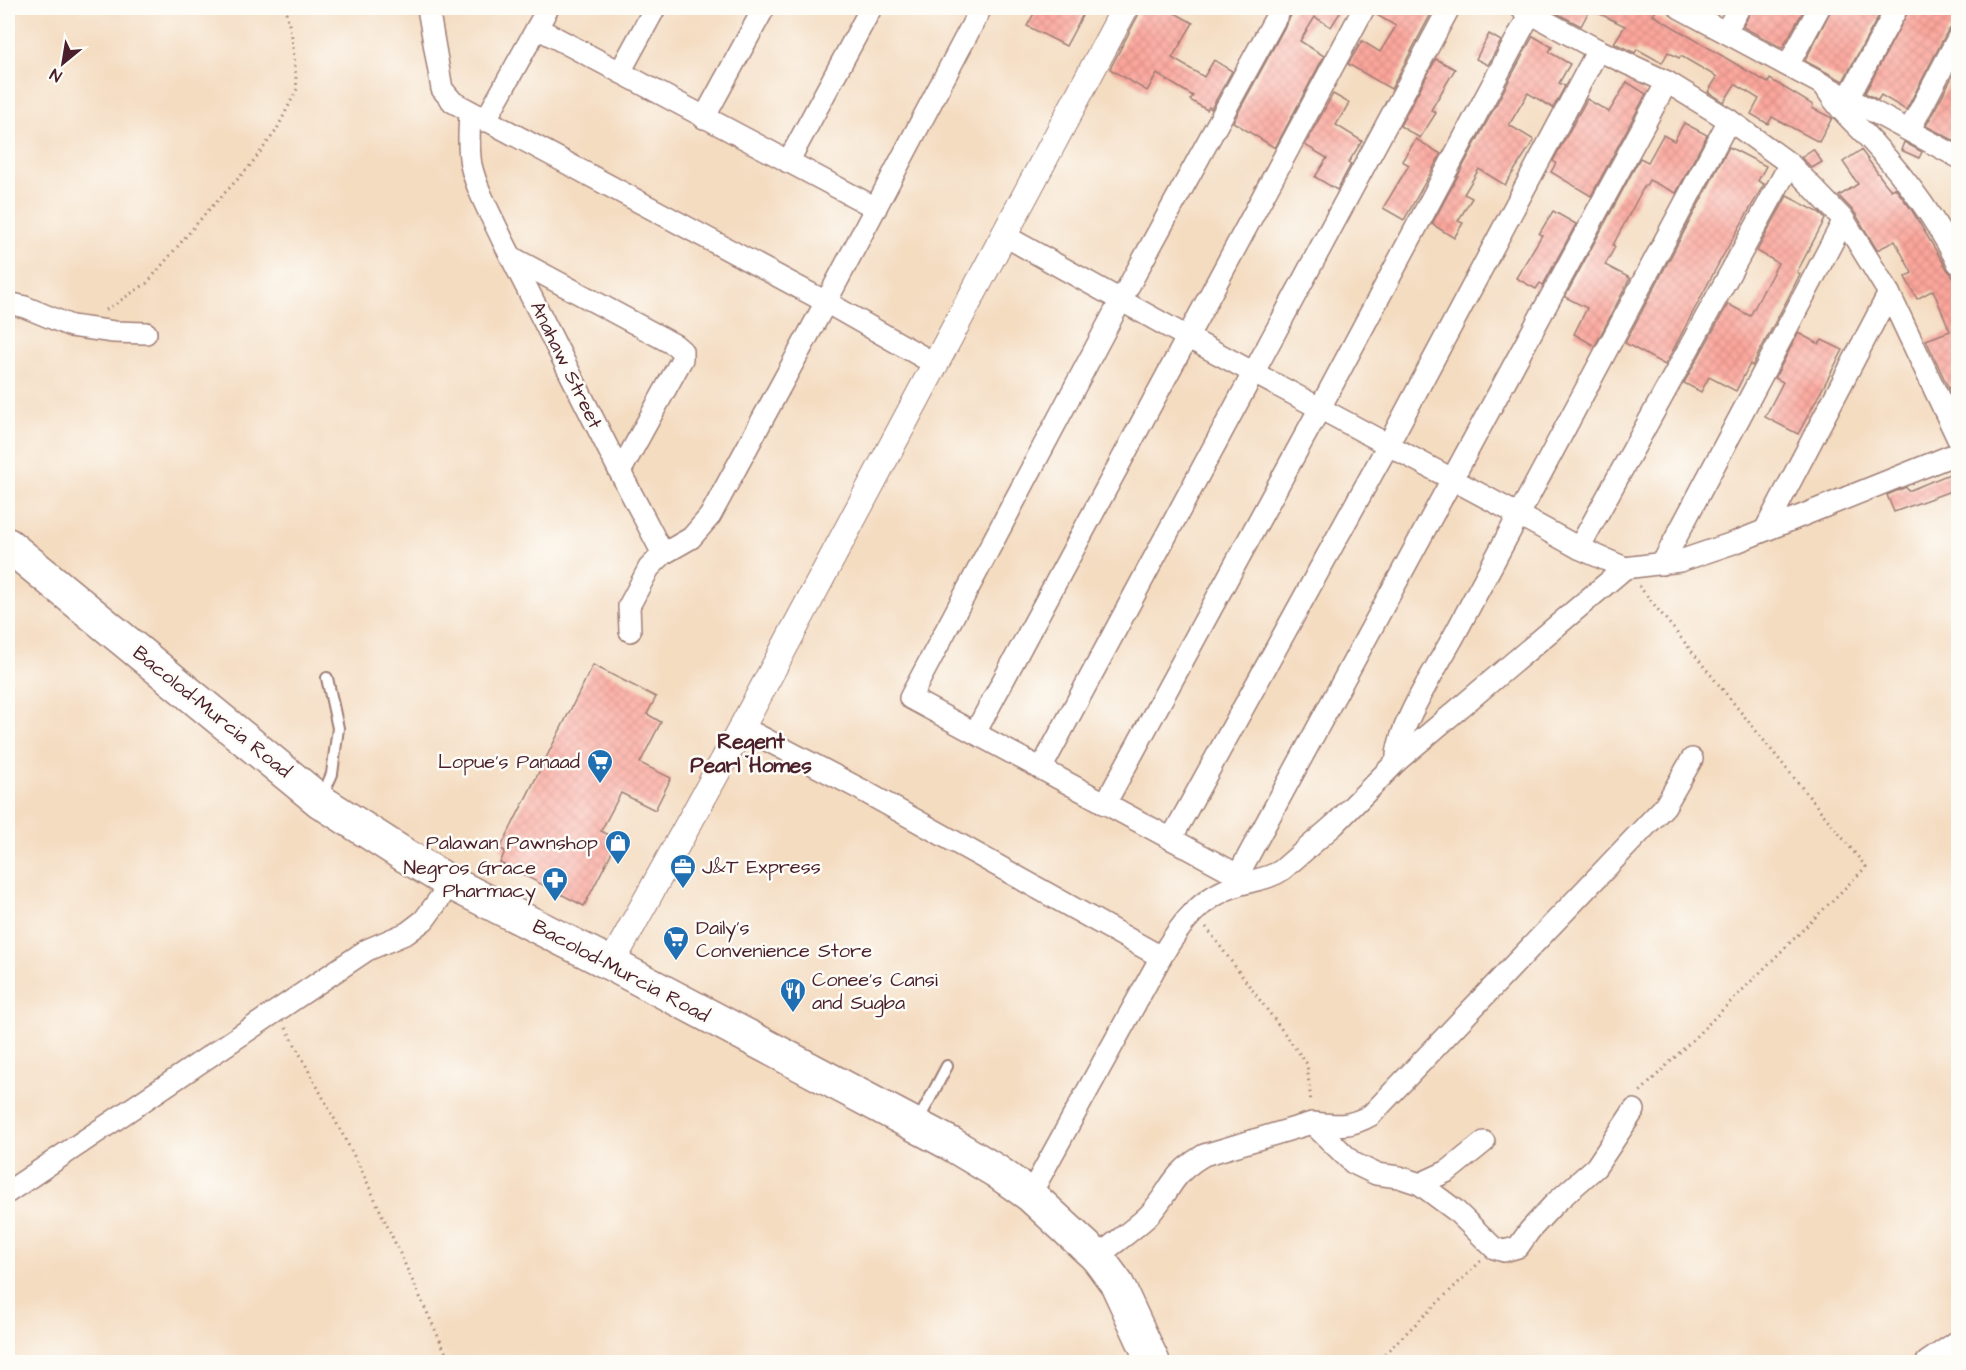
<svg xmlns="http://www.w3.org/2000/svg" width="1966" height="1370" font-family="'Architects Daughter',sans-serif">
<defs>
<pattern id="building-cross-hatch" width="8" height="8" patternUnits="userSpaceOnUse" patternTransform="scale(1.5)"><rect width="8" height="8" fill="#fba69b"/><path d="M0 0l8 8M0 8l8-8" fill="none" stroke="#d98e86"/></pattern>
</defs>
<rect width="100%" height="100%" fill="#fdfcf7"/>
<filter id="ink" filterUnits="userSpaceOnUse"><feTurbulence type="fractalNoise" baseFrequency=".0167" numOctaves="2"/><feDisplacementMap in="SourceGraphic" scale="12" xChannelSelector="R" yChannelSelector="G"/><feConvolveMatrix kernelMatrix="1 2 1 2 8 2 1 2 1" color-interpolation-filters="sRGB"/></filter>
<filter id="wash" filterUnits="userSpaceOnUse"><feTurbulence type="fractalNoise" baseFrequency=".008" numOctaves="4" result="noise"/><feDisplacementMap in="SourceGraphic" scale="24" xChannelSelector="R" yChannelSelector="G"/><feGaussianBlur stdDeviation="1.35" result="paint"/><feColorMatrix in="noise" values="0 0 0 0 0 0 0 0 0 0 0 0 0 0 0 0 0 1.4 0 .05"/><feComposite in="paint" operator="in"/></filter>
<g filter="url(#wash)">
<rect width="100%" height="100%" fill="#f4dcc1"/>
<g id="blocks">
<!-- building -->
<g fill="url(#building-cross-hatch)">
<polygon points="1037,8 1070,8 1083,14 1066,46 1027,26"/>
<polygon points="1142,8 1166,8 1193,23 1172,58 1204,77 1214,60 1232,71 1211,109 1209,107 1207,110 1190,100 1193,96 1157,74 1147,91 1110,69"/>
<polygon points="1295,8 1343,8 1331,27 1315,17 1300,41 1324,56 1275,148 1233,122"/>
<polygon points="1377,8 1434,8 1391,89 1348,64 1362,41 1380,52 1396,26 1375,14"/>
<polygon points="1547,8 1658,8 1653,15 1768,83 1770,79 1813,105 1812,108 1832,118 1819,142 1772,117 1768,124 1751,114 1759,99 1735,84 1724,102 1708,92 1717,77 1681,56 1679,58 1668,52 1662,63 1637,49 1635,53 1614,43 1625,26 1590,9 1581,26"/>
<polygon points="1752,8 1805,8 1782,48 1743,27"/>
<polygon points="1832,8 1883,8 1843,81 1805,61"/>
<polygon points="1910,8 1959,8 1959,25 1952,27 1947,32 1906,110 1881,95 1878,100 1865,93"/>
<polygon points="1489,34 1501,41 1488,65 1476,59"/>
<polygon points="1533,36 1552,47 1549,52 1570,64 1559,83 1565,86 1553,108 1528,93 1509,125 1534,140 1505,185 1479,169 1464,194 1472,198 1458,221 1463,223 1454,238 1432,224"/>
<polygon points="1436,59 1455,69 1431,110 1436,113 1420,138 1400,126"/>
<polygon points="1959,64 1959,143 1926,126"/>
<polygon points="1627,82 1646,94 1591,196 1551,172 1556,163 1553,161 1587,99 1609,112"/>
<polygon points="1333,94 1349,103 1336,125 1362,141 1348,163 1351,164 1337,190 1315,177 1327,158 1305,145"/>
<polygon points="1684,123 1707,135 1676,193 1649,180 1646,186 1645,185 1613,245 1615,247 1605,265 1630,278 1595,346 1574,334 1587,308 1565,297 1640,158 1648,162 1663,135 1674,141"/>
<polygon points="1416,139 1441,154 1404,220 1383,208 1409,165 1402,161"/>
<polygon points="1904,142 1922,152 1919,158 1901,150"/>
<polygon points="1729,147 1766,166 1758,181 1764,184 1720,261 1665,365 1625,343"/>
<polygon points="1813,149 1822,162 1812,168 1801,157"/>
<polygon points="1861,150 1885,183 1891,190 1895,188 1911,209 1947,269 1954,278 1959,276 1959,410 1926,340 1950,331 1933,290 1917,299 1905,277 1912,273 1895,241 1877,250 1855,213 1839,196 1858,184 1843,162"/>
<polygon points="1787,196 1820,213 1825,219 1797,272 1800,274 1788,298 1752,366 1750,364 1736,391 1709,377 1701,392 1684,383 1728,304 1750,316 1778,263 1757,251"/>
<polygon points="1553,211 1576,224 1543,285 1540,283 1536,289 1516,278 1542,235 1539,234"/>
<polygon points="1798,333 1819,344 1822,340 1843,350 1798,434 1765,417 1783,382 1775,378"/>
<polygon points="1959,470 1959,488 1894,512 1887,495 1906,487 1908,491"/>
<polygon points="593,665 656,697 647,714 661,722 640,763 671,778 655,810 621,793 601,831 618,840 584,906 500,863 505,851 500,849"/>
</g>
</g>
</g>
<g filter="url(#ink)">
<use href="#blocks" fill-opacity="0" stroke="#9f7e76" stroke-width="1.5"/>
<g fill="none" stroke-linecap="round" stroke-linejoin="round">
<defs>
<g id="service">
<polyline points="322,797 332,774 338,728 327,678"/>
<polyline points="917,1123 947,1066"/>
</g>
<g id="minor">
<polyline points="428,8 442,89 453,102 826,302 935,364"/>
<polyline points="1521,8 1598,50 1667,82 1729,120 1790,164 1844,220 1889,293 1958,439"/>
<polyline points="1680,8 1958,157"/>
<polyline points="537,28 876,208"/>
<polyline points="1726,31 1739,8"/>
<polyline points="1788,65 1819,8"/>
<polyline points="620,72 655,8"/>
<path d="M 1827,90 C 1840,112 1860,127 1876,146 C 1909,182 1936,220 1958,263"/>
<polyline points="1848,98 1897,8"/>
<path d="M 470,112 C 469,130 468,148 471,165 C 477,191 492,217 503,241 L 620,472 L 663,554"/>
<polyline points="704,118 764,8"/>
<polyline points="485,121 548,8"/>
<polyline points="1910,129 1958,38"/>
<polyline points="788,162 871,8"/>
<polyline points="1005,236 1187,337 1519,515 1579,548 1625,568"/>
<polyline points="513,258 675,345 682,351 682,359 620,472"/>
<polyline points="8,303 25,307 71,326 114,332 146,333"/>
<polyline points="1765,530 1889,293"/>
<polyline points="1579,548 1790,164"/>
<polyline points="1662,564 1844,220"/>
<polyline points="630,631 629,606 649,568 663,554 691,538 710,516 826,302 981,8"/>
<polyline points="742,727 860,789 1161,957"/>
<polyline points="975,733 1364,8"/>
<path d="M 1397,761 C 1394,732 1440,662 1455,634 C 1547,463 1638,291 1729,120"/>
<polyline points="1041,769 1449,8"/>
<polyline points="1105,804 1320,408 1531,12"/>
<polyline points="1171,839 1388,445 1598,50"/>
<polyline points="1238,875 1667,82"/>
<polyline points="1247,882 1238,875 910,698 1121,300 1281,8"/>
<path d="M 1312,1123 C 1337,1125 1348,1128 1371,1115 L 1665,806 L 1692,759"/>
<polyline points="1420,1184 1448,1171 1484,1142"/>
<polyline points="8,1192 367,950 407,933 424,920 451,883"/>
<path d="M 1030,1195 L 1161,957 C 1180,925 1200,897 1238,885 C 1252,880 1269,879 1282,870 L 1334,825 L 1397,761 L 1625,568 L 1680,561 L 1736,542 L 1958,453"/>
<path d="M 1097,1257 C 1114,1243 1132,1231 1148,1216 C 1158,1206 1165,1194 1173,1182 C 1181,1170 1192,1162 1204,1155 L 1312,1123 L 1353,1163 L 1376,1174 L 1399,1177 L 1420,1184 L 1455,1210 L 1494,1248 L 1504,1251 L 1518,1247 L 1530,1230 L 1554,1204 L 1596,1167 L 1634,1110"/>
<polyline points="1927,1362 1958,1341"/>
</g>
<polyline id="tertiary" points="611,964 742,727 1125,8"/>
<polyline id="primary" points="8,545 320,801 406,856 451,883 611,964 951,1144 996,1171 1030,1195 1097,1257 1117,1284 1153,1362"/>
</defs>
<!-- service casing -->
<use href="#service" stroke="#9f7e76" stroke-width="14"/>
<!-- minor casing -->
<use href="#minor" stroke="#9f7e76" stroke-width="24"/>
<!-- tertiary casing -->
<use href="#tertiary" stroke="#9f7e76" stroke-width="28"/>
<!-- primary casing -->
<use href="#primary" stroke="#9f7e76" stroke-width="36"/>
<!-- path -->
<g stroke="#9f7e76" stroke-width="3" stroke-dasharray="1.5 4.5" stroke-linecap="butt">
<polyline points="106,310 147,283 204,215 249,167 276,131 297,89 292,37 285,8"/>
<polyline points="1639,586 1866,867 1640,1092"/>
<polyline points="1206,927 1307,1064 1311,1103"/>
<polyline points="286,1028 361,1169 450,1362"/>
<polyline points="1376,1362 1481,1261"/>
</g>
<!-- service -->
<use href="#service" stroke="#fff" stroke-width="10"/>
<!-- minor -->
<use href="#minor" stroke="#fff" stroke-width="21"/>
<!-- tertiary -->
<use href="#tertiary" stroke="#fff" stroke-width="26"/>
<!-- primary -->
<use href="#primary" stroke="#fff" stroke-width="33"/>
</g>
</g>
<!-- icons -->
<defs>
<symbol id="supermarket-pin" viewBox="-11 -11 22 30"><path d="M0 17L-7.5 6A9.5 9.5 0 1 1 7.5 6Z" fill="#1f6fb2" stroke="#fdfcf7"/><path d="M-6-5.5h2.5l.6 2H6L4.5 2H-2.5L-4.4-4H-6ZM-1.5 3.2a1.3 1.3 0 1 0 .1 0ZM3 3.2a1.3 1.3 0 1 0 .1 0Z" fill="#fff"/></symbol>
<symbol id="shop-pin" viewBox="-11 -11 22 30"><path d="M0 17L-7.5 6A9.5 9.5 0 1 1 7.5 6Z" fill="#1f6fb2" stroke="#fdfcf7"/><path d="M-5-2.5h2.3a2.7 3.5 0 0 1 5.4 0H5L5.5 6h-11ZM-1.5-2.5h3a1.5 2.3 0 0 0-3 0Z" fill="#fff"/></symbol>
<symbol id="office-pin" viewBox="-11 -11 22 30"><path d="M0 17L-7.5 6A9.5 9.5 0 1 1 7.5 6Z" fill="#1f6fb2" stroke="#fdfcf7"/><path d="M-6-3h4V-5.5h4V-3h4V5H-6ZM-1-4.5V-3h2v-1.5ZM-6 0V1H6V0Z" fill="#fff"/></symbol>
<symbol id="pharmacy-pin" viewBox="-11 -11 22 30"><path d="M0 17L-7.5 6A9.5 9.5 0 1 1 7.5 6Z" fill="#1f6fb2" stroke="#fdfcf7"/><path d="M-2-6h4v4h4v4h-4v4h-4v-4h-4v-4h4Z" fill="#fff"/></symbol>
<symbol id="restaurant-pin" viewBox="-11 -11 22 30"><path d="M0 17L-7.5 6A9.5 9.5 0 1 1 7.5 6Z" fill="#1f6fb2" stroke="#fdfcf7"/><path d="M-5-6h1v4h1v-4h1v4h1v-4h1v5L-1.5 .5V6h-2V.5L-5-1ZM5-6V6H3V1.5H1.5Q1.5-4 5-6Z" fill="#fff"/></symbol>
</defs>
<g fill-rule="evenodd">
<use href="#supermarket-pin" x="585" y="747" width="30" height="40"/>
<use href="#shop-pin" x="603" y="828" width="30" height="40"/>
<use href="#office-pin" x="668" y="852" width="30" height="40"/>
<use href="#pharmacy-pin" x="540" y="865" width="30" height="40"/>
<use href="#supermarket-pin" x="661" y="924" width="30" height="40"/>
<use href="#restaurant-pin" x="778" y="976" width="30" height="40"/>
</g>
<g text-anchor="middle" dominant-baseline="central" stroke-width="5" stroke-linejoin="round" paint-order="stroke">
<!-- street labels -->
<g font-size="20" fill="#4a1f2b" stroke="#fdfcf7">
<text transform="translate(566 365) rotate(64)">Anahaw Street</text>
<text transform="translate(212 712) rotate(39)">Bacolod-Murcia Road</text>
<text transform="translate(621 971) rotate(28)">Bacolod-Murcia Road</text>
</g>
<!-- poi labels -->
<g font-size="20" fill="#4a1f2b" stroke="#fdfcf7" text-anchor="end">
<text x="580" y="762">Lopue's Panaad</text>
<text x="598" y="843">Palawan Pawnshop</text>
<text x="702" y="867" text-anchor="start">J&amp;T Express</text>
<text x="536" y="868">Negros Grace<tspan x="536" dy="23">Pharmacy</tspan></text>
<text x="696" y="928" text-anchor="start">Daily's<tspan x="696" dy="23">Convenience Store</tspan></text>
<text x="812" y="980" text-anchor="start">Conee's Cansi<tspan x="812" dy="23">and Sugba</tspan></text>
</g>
<!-- neighbourhood labels -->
<g font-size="21" font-weight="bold" fill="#4a1f2b" stroke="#fdfcf7">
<text x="751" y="741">Regent<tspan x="751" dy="24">Pearl Homes</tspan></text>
</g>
</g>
<!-- margin -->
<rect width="1966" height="1370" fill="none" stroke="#fdfcf7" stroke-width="30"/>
<!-- north arrow -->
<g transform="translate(63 63) rotate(210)" stroke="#fdfcf7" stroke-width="4.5" paint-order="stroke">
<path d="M0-4.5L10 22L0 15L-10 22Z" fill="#4a1f2b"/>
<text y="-9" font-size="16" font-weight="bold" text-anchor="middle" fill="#4a1f2b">N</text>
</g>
</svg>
